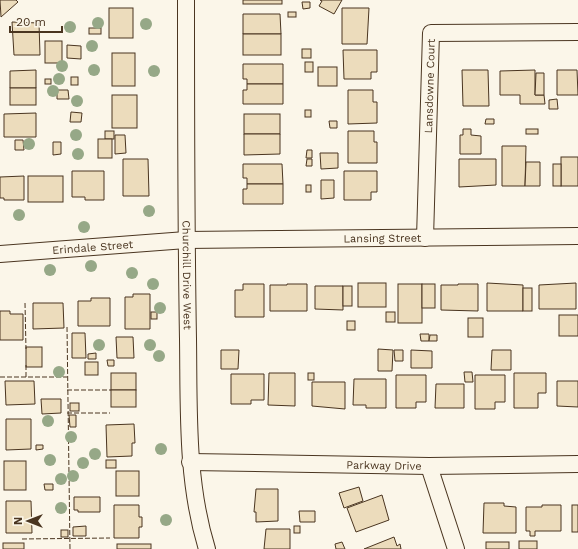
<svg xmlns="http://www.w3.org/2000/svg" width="578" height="549" font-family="'Work Sans',sans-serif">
<rect width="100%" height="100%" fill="#fbf6e9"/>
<!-- building -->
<g fill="#ecdcbc" stroke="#4a3520">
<polygon points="0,0 16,0 18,2 1,17"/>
<rect x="243" y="0" width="39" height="4"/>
<polygon points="320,0 342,0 334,14 319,6 322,1"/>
<polygon points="302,2 310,2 310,8 303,9"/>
<rect x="109" y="8" width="24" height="30"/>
<polygon points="342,8 369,8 367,44 342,44"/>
<rect x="288" y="12" width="8" height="5"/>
<polygon points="243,14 280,14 281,34 243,34"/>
<polygon points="12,22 39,23 40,55 14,55"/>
<rect x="89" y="28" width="12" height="6"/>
<rect x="243" y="34" width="38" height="21"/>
<rect x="45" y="41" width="17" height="22"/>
<polygon points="67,45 81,46 81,59 67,58"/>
<rect x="302" y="49" width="9" height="9"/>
<polygon points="343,50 377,50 377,72 371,72 371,79 344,79"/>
<rect x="112" y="53" width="23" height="33"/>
<rect x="305" y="62" width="8" height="10"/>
<polygon points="243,64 283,64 283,84 247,84 247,79 243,79"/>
<rect x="318" y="67" width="19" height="19"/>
<polygon points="36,70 36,88 10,88 10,71"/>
<polygon points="462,70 488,70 489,106 463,106"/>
<polygon points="535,70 535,95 544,95 545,104 520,104 520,95 500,95 500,71"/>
<polygon points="557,70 577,70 578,95 557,95"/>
<polygon points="536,73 544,73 544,95 535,95"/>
<rect x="71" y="77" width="7" height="8"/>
<rect x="45" y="79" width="6" height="5"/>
<polygon points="247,84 283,84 283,104 243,104 243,90 247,90"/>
<rect x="10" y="88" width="26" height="17"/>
<polygon points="57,90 68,90 69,99 57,99"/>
<polygon points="348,90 373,90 373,102 377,102 377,123 348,124"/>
<rect x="112" y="95" width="25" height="33"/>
<polygon points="557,99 558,109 549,109 549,100"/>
<rect x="305" y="110" width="6" height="7"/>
<polygon points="71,112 82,113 81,122 70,122"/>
<polygon points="36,113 36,137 4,137 4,114"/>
<rect x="244" y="114" width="36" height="20"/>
<polygon points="486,119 494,119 494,124 485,124"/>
<polygon points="329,121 337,121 337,128 330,128"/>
<polygon points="463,129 471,129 471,135 481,136 481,154 460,154 460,135 463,135"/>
<rect x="526" y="129" width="12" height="5"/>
<rect x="105" y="131" width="9" height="8"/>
<polygon points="348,131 374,131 374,142 377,142 377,163 348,163"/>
<polygon points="244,134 280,134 280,154 244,155"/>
<polygon points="115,135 125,135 126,153 115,154"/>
<rect x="98" y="139" width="14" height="19"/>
<polygon points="15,140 23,140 24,150 15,150"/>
<polygon points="53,142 61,142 61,154 53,155"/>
<polygon points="502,146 526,146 525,186 502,186"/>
<polygon points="307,150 312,150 312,158 306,158"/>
<polygon points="320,153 338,153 338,168 321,169"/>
<rect x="561" y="157" width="17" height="29"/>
<polygon points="123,159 148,159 149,196 123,196"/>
<polygon points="307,159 312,159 312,166 306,166"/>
<polygon points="459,159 496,159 496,185 459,187"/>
<polygon points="526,162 540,162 540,186 525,186"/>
<polygon points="243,164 282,164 283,184 247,184 247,178 243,178"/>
<rect x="553" y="164" width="8" height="22"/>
<polygon points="72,171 104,171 104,200 85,200 85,197 72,197"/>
<polygon points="344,171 377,171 377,192 371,192 371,200 344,200"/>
<polygon points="24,176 24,200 4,200 4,198 0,198 0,177"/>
<rect x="28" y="176" width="35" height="26"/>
<polygon points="321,180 334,180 334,198 321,199"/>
<polygon points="247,184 283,184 283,204 243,204 243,189 247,189"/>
<rect x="306" y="185" width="5" height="7"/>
<rect x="358" y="283" width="28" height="24"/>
<polygon points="487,283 523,285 523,311 487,311"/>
<polygon points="576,283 576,309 539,309 539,285"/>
<polygon points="243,284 264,284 264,317 235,317 235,290 243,290"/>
<polygon points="287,284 307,284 307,311 270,311 270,285 287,285"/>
<rect x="398" y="284" width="24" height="39"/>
<rect x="422" y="284" width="13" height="24"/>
<polygon points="458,284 478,284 478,311 441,310 441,285 458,285"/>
<polygon points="315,286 343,286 343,310 315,309"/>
<rect x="343" y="286" width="9" height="20"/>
<rect x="523" y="288" width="9" height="23"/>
<polygon points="133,294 150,294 150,329 125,329 125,297 133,297"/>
<polygon points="91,298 110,298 110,326 78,326 78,301 91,301"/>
<polygon points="33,303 63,303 64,328 33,329"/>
<polygon points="0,311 10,311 10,314 23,314 23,340 0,340"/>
<rect x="151" y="312" width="6" height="7"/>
<rect x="386" y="312" width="9" height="10"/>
<rect x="559" y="315" width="19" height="21"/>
<rect x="468" y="318" width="15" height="19"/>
<rect x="347" y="321" width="8" height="9"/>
<polygon points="72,333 85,333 86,358 72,358"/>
<polygon points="420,334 429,334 429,341 421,341"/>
<polygon points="430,335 437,335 437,341 429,341"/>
<polygon points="116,337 133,337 134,358 117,358"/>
<rect x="26" y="347" width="16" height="20"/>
<polygon points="378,349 393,350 392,371 378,371"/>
<polygon points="221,350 239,350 238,369 221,369"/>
<polygon points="394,350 403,350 403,361 395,361"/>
<polygon points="411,350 432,351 432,368 411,368"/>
<polygon points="492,350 511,350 511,370 491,370"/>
<polygon points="96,353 96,359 88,359 88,354"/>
<polygon points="107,360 114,360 114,366 108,366"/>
<rect x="85" y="362" width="13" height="13"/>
<polygon points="464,372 472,372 473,382 465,382"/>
<rect x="111" y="373" width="25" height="17"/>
<polygon points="269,373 295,373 295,406 268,405"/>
<rect x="308" y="373" width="6" height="7"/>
<polygon points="514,373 546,373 546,393 538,393 538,408 514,408"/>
<polygon points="231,374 264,374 264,400 251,400 251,404 231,404"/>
<polygon points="396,375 426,375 426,402 416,402 416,408 396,408"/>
<polygon points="475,375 505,375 505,402 495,402 495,409 475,409"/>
<polygon points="354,379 386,379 386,408 366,408 366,405 353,405"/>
<polygon points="5,381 34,381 35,404 6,405"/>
<polygon points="557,381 578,381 578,407 557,406"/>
<polygon points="312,382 345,382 345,409 312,406"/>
<polygon points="436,384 464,384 464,408 435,408"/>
<rect x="111" y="390" width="25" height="17"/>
<polygon points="41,399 61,399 61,413 42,414"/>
<rect x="70" y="403" width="9" height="8"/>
<polygon points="69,415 76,415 76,427 70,427"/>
<polygon points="6,419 31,419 31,449 6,450"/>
<polygon points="134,424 135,443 132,443 132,456 107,457 106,425"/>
<polygon points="36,445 43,445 43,449 36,450"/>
<rect x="106" y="460" width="10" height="8"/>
<rect x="4" y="461" width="22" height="29"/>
<rect x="116" y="471" width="23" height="25"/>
<polygon points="44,484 53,484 53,490 45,490"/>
<polygon points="359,487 363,501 344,508 339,493"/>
<polygon points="256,489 278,489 278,521 256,522 256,512 254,512"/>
<polygon points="382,495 389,520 356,532 347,508"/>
<polygon points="74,497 100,497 100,512 78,512 78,510 74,510"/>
<polygon points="6,501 31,501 32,533 6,533"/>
<polygon points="484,503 504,503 504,506 516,507 516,533 483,533"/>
<polygon points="114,505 139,505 139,517 142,517 142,527 139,527 139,538 114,538"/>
<polygon points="542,505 561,505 561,531 535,531 535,536 530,536 530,531 526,531 526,507 542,507"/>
<rect x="572" y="505" width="6" height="27"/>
<polygon points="299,511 315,511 315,522 300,522"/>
<polygon points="86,526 86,536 73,536 73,527"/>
<rect x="294" y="526" width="6" height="7"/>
<polygon points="266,529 290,529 290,549 264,549"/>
<rect x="61" y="530" width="7" height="7"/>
<polygon points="394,537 397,546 400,544 401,549 364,549"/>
<rect x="519" y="541" width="18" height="8"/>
<polygon points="342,542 345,549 336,549 335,544"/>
<rect x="486" y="542" width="23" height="7"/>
<rect x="3" y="543" width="21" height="6"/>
<rect x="117" y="544" width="34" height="5"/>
</g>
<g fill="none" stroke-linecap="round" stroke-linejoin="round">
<defs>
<g id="minor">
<path id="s1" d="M 186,0 C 186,113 186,226 188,339 C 189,409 186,481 207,549"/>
<path id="s2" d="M 425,238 L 431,33 L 578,32"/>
<path id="s3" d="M 0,254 L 186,240 L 578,236"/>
<path id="s4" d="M 190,462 L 429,466 L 578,464"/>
<polyline points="429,466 456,549"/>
</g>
</defs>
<!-- minor casing -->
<use href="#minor" stroke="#4a3520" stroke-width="18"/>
<!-- minor -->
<use href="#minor" stroke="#fbf6e9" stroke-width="16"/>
<!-- fence -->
<g stroke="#4a3520" stroke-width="1" stroke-dasharray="5 2" stroke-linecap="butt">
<polyline points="25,303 26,349"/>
<polyline points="67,327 70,549"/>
<polyline points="26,365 26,377"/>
<polyline points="0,377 67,377"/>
<polyline points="67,390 111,390"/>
<polyline points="67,413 110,413"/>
<polyline points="22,539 110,538"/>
</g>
</g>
<!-- trees -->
<g fill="#96a887">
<circle cx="98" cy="23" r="6"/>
<circle cx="146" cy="24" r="6"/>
<circle cx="70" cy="27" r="6"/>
<circle cx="92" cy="46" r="6"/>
<circle cx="62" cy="66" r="6"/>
<circle cx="94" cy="70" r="6"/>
<circle cx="154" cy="71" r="6"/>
<circle cx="59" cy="79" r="6"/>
<circle cx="53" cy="91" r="6"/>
<circle cx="77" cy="101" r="6"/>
<circle cx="76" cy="135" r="6"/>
<circle cx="29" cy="144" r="6"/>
<circle cx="78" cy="154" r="6"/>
<circle cx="149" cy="211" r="6"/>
<circle cx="19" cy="215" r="6"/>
<circle cx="84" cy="227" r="6"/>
<circle cx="91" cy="266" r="6"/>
<circle cx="50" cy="270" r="6"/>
<circle cx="132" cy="273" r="6"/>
<circle cx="153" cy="284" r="6"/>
<circle cx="160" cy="308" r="6"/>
<circle cx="99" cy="345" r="6"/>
<circle cx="150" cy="345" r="6"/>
<circle cx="159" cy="356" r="6"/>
<circle cx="59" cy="372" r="6"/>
<circle cx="48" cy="421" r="6"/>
<circle cx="71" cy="437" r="6"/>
<circle cx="161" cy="449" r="6"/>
<circle cx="95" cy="454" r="6"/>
<circle cx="50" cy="460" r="6"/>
<circle cx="83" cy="463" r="6"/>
<circle cx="73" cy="476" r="6"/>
<circle cx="61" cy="479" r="6"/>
<circle cx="61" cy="508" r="6"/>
<circle cx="166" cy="520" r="6"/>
</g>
<g text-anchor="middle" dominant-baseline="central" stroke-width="3" stroke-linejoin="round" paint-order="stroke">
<!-- street labels -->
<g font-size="11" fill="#4a3520" stroke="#fbf6e9">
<text stroke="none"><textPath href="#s2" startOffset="152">Lansdowne Court</textPath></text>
<text stroke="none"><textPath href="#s3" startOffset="383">Lansing Street</textPath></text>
<text stroke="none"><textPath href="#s3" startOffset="93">Erindale Street</textPath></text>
<text stroke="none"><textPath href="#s1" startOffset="275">Churchill Drive West</textPath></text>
<text stroke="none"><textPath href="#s4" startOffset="194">Parkway Drive</textPath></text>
</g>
</g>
<!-- north arrow -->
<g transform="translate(28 521) rotate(270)" stroke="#fbf6e9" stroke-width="3" paint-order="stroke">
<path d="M0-3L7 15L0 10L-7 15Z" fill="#4a3520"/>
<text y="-6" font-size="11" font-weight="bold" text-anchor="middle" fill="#4a3520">N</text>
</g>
<!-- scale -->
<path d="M10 26v6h52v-6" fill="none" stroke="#4a3520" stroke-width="2"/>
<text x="16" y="26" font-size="12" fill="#4a3520" stroke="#fbf6e9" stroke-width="3" paint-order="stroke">20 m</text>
</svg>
